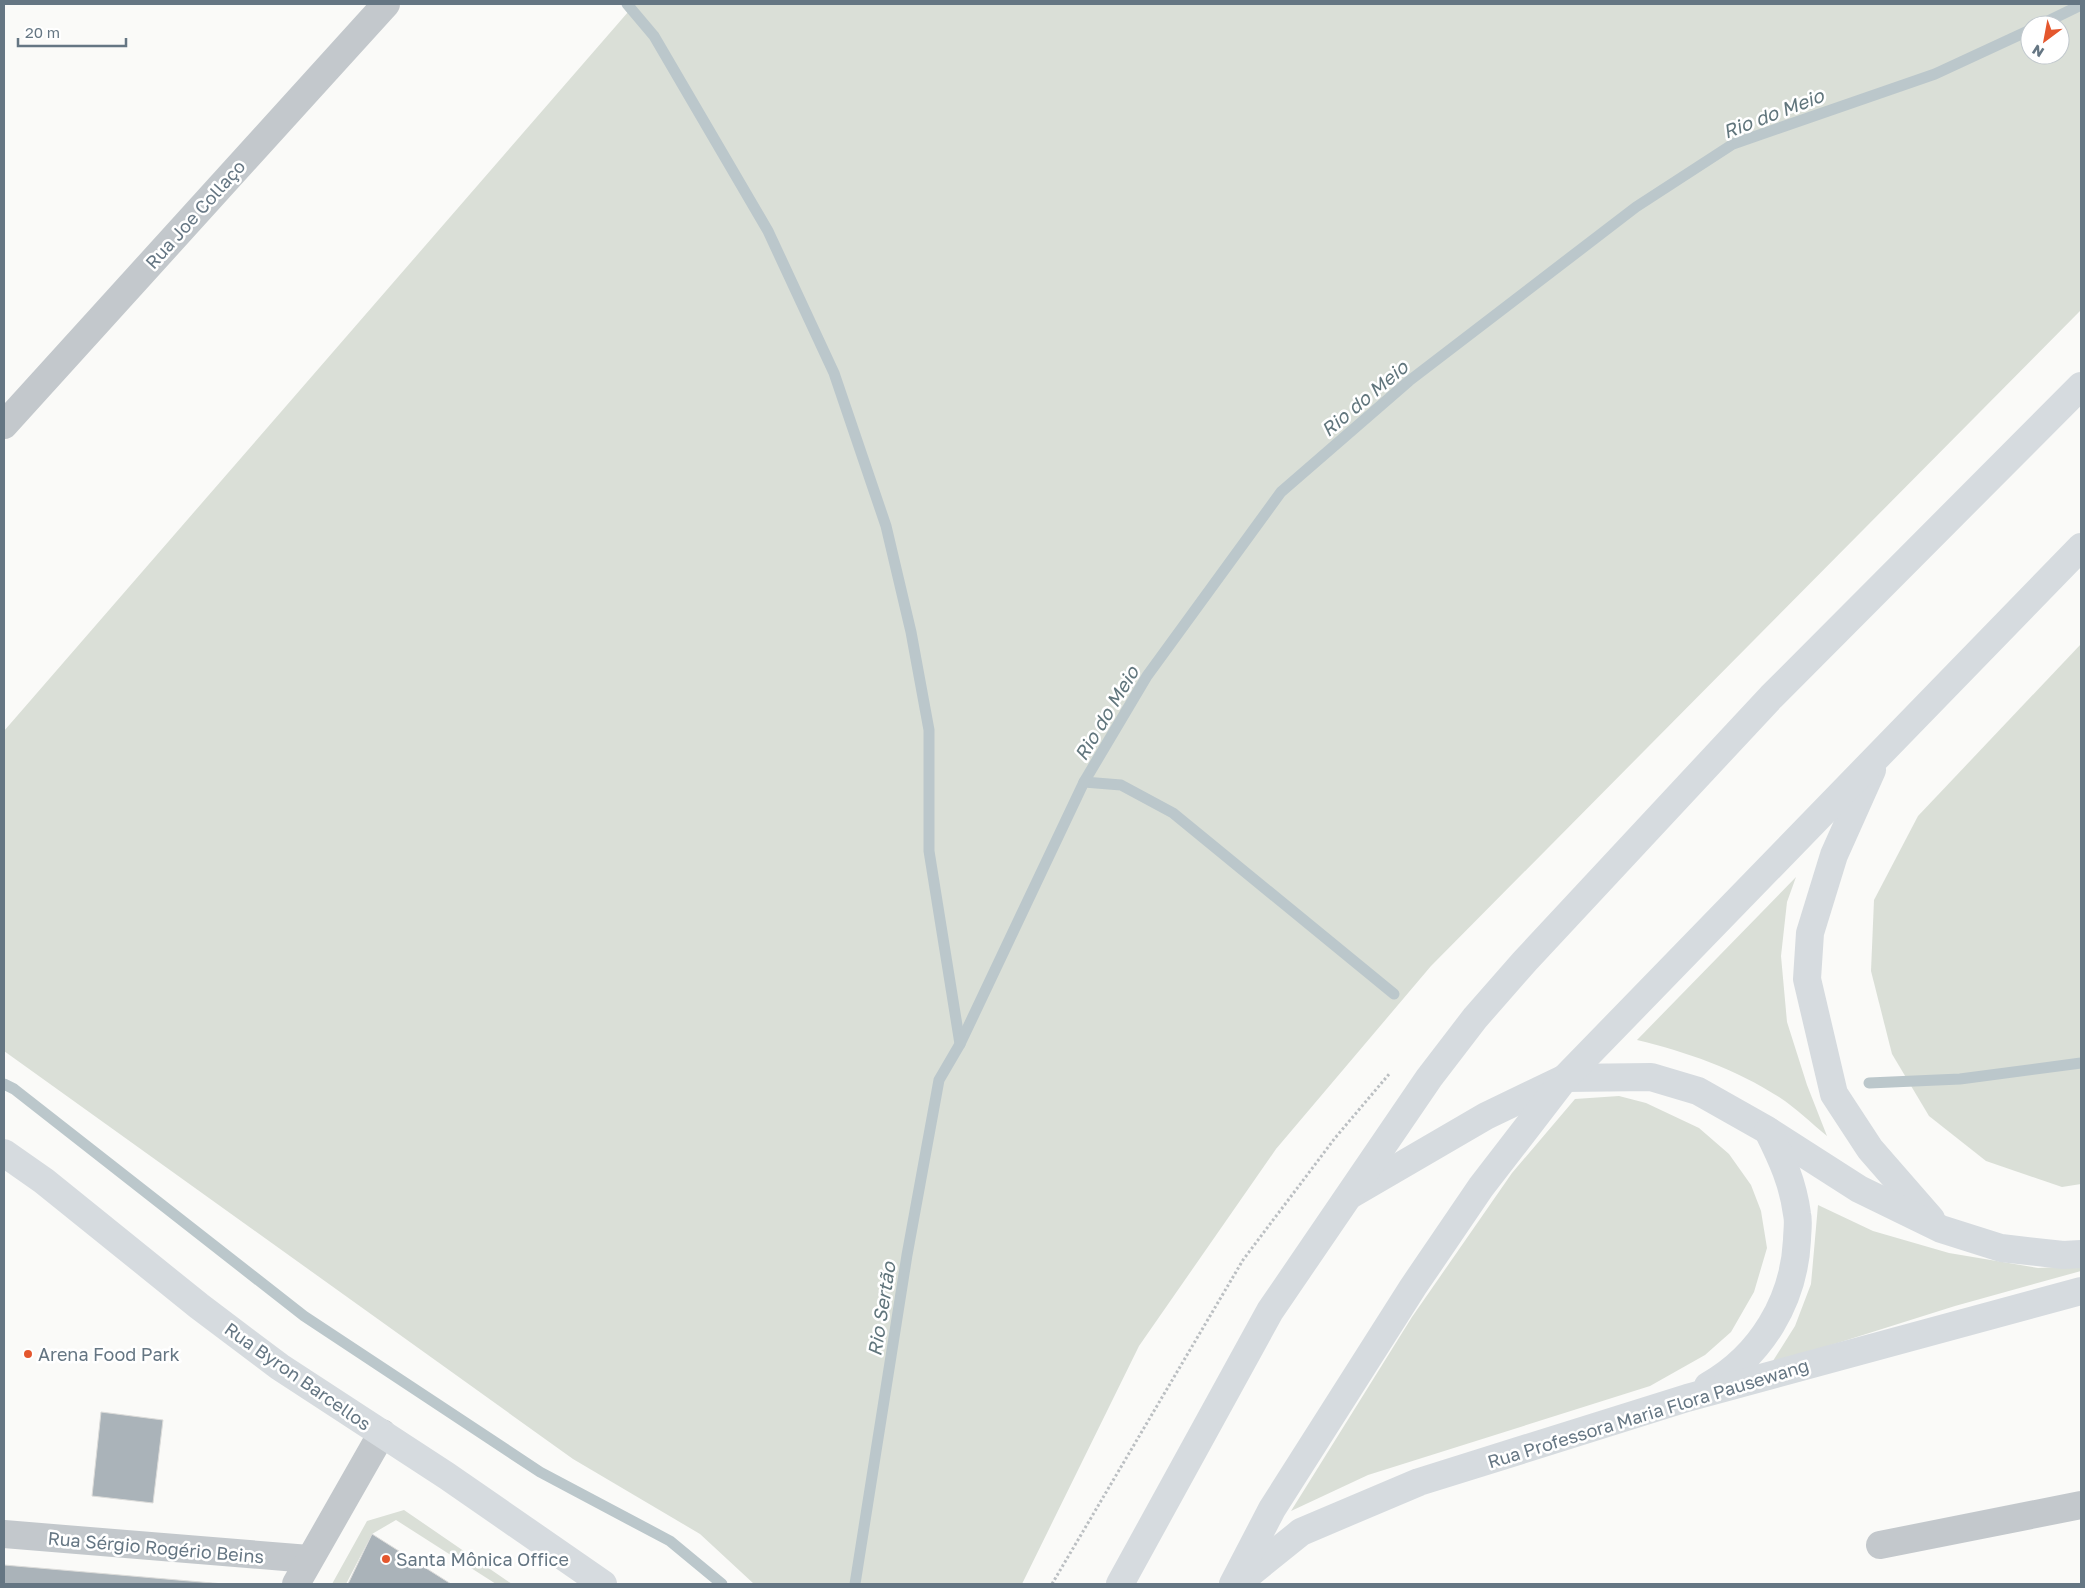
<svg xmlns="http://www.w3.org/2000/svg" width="2085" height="1588" font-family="'Golos Text',sans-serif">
<rect width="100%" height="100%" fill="#fafaf8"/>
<!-- green -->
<g fill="#dadfd7" fill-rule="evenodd">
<path d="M 635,4 L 2081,4 L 2081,310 L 1431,966 L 1276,1149 L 1139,1346 L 1022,1584 L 754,1584 L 700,1534 L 573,1459 L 4,1051 L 4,731 ZM 2030,25 L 2060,25 L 2060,55 L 2030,55 Z"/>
<polygon points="2081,644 2081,1184 2062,1187 1986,1161 1929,1116 1892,1054 1871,971 1874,900 1918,816"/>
<path d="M 1796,877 L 1787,902 L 1781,956 L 1787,1022 L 1807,1085 L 1827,1136 C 1811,1123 1796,1108 1779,1097 C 1735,1069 1687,1052 1637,1040 Z"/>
<polygon points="1619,1096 1646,1103 1699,1128 1729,1154 1751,1185 1761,1211 1767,1248 1754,1292 1731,1332 1705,1355 1650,1386 1368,1475 1291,1511 1412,1317 1512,1173 1575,1099"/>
<polygon points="1818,1205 1873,1231 1949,1253 2038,1268 2081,1266 2081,1271 1955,1306 1771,1364 1795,1326 1811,1284"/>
<polygon points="404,1510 512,1584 496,1584 396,1520 372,1534 346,1584 332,1584 367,1521"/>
</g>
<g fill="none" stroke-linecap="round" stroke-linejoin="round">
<!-- stream -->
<g stroke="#bbc7cb" stroke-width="11">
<polyline points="627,4 654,36 768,231 834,373 886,526 911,632 929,730 929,851 960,1044"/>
<polyline points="2040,25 2081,5"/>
<polyline points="1084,782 1121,785 1173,813 1394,994"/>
<polyline points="1869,1083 1960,1079 2081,1063"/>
<polyline points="4,1084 14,1089 304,1316 540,1472 670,1541 722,1584"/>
<polyline points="855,1584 907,1255 939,1080 960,1044 1084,782 1147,676 1281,492 1409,381 1636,207 1733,144 1935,74 2030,30"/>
</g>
</g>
<!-- building -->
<g fill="#aab3b9" stroke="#dcdcda">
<polygon points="101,1412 163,1420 153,1503 92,1496"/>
<polygon points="372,1534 451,1584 348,1584"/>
<polygon points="4,1565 224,1584 4,1584"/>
</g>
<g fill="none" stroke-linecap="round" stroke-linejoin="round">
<!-- path -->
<polyline stroke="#bbbfc2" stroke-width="3" stroke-dasharray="2.5 2.5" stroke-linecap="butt" points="1052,1584 1243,1260 1335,1138 1390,1073"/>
<!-- minor -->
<g stroke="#c3c8cc" stroke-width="28">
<polyline points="4,425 386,4"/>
<polyline points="4,1534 309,1559"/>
<polyline points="1880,1545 2081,1505"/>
<polyline points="296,1584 382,1433"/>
</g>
<!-- major -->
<g stroke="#d6dbdf" stroke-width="28">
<polyline points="1872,770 1834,855 1810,933 1807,979 1834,1094 1870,1149 1931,1219"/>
<polyline points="4,1153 44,1181 199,1306 280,1367 447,1476 603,1584"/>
<polyline points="1352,1194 1486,1116 1565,1078 1651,1077 1698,1091 1767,1130 1859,1189 1941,1229 2001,1248 2063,1255 2081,1254"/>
<path d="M 1708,1386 C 1761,1356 1794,1301 1797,1240 C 1797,1232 1799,1222 1797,1214 C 1793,1183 1782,1159 1768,1131"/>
<polyline points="1238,1583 1301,1532 1419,1482 1687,1398 2081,1291"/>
<polyline points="1120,1584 1270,1311 1429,1078 1475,1018 1525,961 1771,697 2081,386"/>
<polyline points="1233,1584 1272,1509 1413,1287 1481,1187 1565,1078 2081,547"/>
</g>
</g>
<!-- markers -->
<g fill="#e4572e" stroke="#fff" stroke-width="2">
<circle cx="28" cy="1354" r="5"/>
<circle cx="386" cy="1559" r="5"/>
</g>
<g text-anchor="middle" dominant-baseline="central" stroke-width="5" stroke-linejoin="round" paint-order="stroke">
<!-- street labels -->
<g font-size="18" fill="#657683" stroke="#fff">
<text transform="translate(195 214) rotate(-48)">Rua Joe Collaço</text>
<text transform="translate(298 1376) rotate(35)">Rua Byron Barcellos</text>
<text transform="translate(1648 1413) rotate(-17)">Rua Professora Maria Flora Pausewang</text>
<text transform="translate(156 1547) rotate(5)">Rua Sérgio Rogério Beins</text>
</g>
<!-- poi labels -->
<g font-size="18" fill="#657683" stroke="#fff" text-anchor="start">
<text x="38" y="1354">Arena Food Park</text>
<text x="396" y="1559">Santa Mônica Office</text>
</g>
<!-- water labels -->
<g font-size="19" font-style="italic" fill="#60757c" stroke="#fff">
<text transform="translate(1773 113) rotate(-21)">Rio do Meio</text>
<text transform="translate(1364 398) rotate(-40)">Rio do Meio</text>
<text transform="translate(1106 713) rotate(-59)">Rio do Meio</text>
<text transform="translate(881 1309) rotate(-81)">Rio Sertão</text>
</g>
</g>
<!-- border -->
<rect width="2085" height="1588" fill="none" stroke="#657683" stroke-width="10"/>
<!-- north arrow -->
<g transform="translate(2045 40) rotate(212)"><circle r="24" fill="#ffffff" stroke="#c1c8cd"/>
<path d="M0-4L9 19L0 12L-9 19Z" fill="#e4572e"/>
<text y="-8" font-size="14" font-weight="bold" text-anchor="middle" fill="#657683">N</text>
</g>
<!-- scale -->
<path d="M18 38v8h108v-8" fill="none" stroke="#657683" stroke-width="2.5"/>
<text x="25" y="38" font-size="15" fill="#657683" stroke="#ffffff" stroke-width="4" paint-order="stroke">20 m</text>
</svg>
